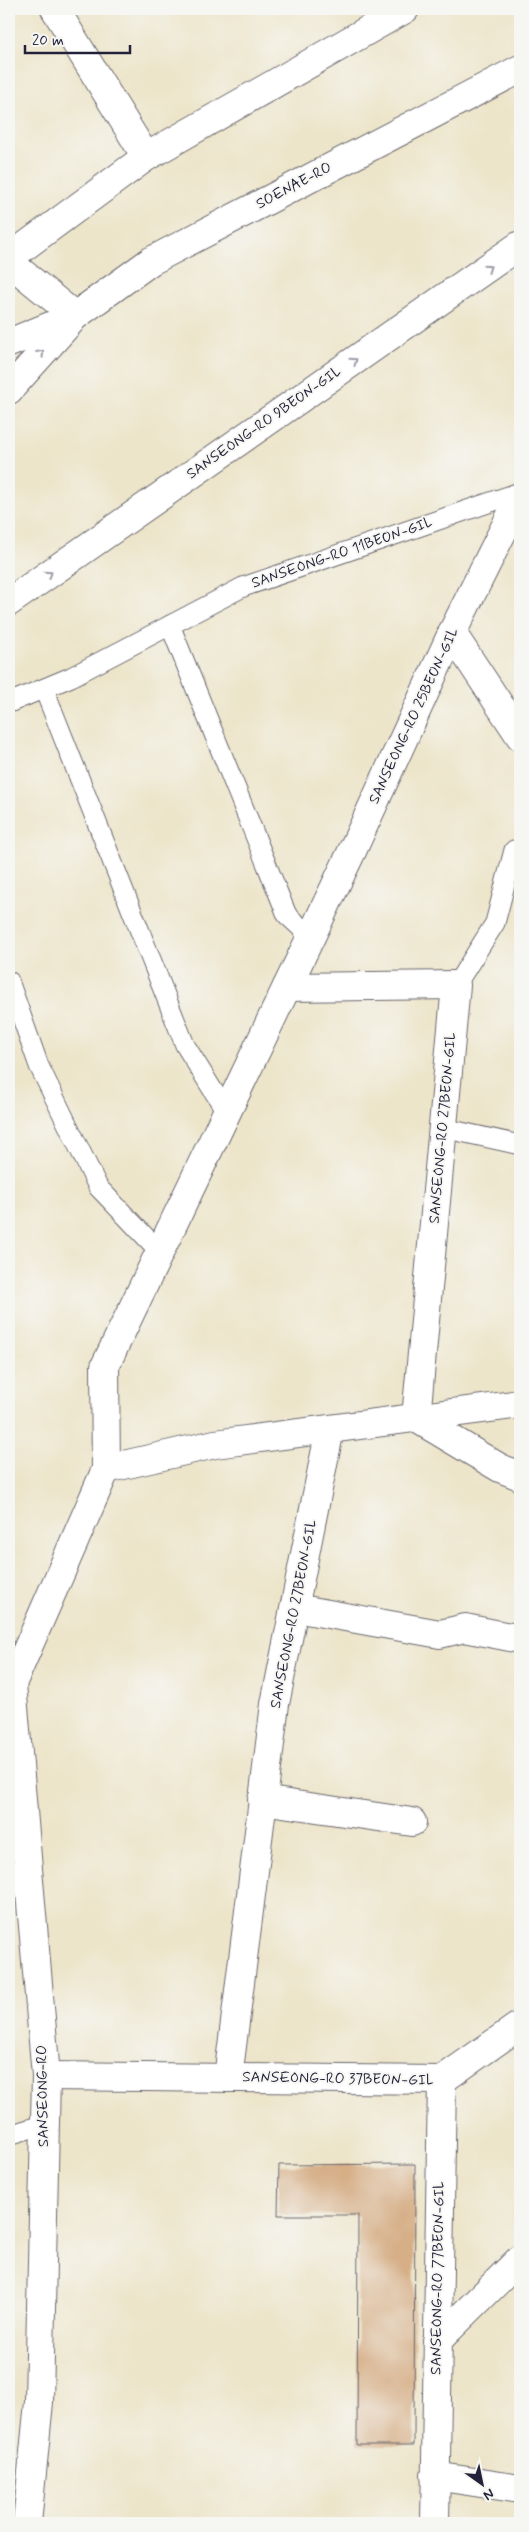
<svg xmlns="http://www.w3.org/2000/svg" width="529" height="2532" font-family="Mynerve,sans-serif">
<rect width="100%" height="100%" fill="#f6f6f2"/>
<filter id="ink" filterUnits="userSpaceOnUse"><feTurbulence type="fractalNoise" baseFrequency=".02" numOctaves="2"/><feDisplacementMap in="SourceGraphic" scale="10" xChannelSelector="R" yChannelSelector="G"/><feConvolveMatrix kernelMatrix="1 2 1 2 8 2 1 2 1" color-interpolation-filters="sRGB"/></filter>
<filter id="wash" filterUnits="userSpaceOnUse"><feTurbulence type="fractalNoise" baseFrequency=".0096" numOctaves="4" result="noise"/><feDisplacementMap in="SourceGraphic" scale="20" xChannelSelector="R" yChannelSelector="G"/><feGaussianBlur stdDeviation="1.12" result="paint"/><feColorMatrix in="noise" values="0 0 0 0 0 0 0 0 0 0 0 0 0 0 0 0 0 1.4 0 .05"/><feComposite in="paint" operator="in"/></filter>
<g filter="url(#wash)">
<rect width="100%" height="100%" fill="#ede5ca"/>
<g id="blocks">
<!-- building -->
<polygon fill="#d6af87" points="415,2164 414,2445 357,2445 358,2215 278,2215 279,2165"/>
</g>
</g>
<g filter="url(#ink)">
<use href="#blocks" fill-opacity="0" stroke="#69666d" stroke-width="1"/>
<g fill="none" stroke-linecap="round" stroke-linejoin="round">
<defs>
<g id="service">
<polyline points="170,625 287,915 311,937"/>
<polyline points="44,689 185,1045 227,1113"/>
<polyline points="9,703 71,677 243,587 520,492"/>
<polyline points="9,981 39,1066 98,1187 160,1252"/>
<polyline points="456,985 495,923 514,850"/>
<polyline points="443,1128 520,1145"/>
<polyline points="9,2135 45,2124"/>
</g>
<g id="minor">
<polyline points="55,9 146,157"/>
<polyline points="9,258 146,157 405,9"/>
<polyline points="9,262 75,316"/>
<polyline points="9,602 520,245"/>
<polyline points="452,633 520,736"/>
<polyline points="287,987 456,985 416,1418 500,1468 520,1476"/>
<polyline points="106,1469 215,1444 520,1404"/>
<polyline points="295,1608 440,1634 465,1628 520,1639"/>
<polyline points="12,1684 106,1469 105,1366 353,849 452,633 520,497"/>
<polyline points="262,1800 412,1822"/>
<polyline points="46,2076 442,2080 520,2025"/>
<polyline points="228,2078 275,1704 330,1429"/>
<polyline points="437,2341 520,2259"/>
<polyline points="435,2476 520,2489"/>
<polyline points="435,2523 442,2080"/>
</g>
<g id="tertiary">
<polyline points="9,343 75,316 151,261 520,69"/>
<polyline points="9,390 71,321"/>
<polyline points="9,1670 12,1684 46,2076 39,2402 27,2523"/>
</g>
</defs>
<!-- service casing -->
<use href="#service" stroke="#69666d" stroke-width="21"/>
<!-- minor casing -->
<use href="#minor" stroke="#69666d" stroke-width="30"/>
<!-- tertiary casing -->
<use href="#tertiary" stroke="#69666d" stroke-width="30"/>
<!-- service -->
<use href="#service" stroke="#fff" stroke-width="19"/>
<!-- minor -->
<use href="#minor" stroke="#fff" stroke-width="28"/>
<!-- tertiary -->
<use href="#tertiary" stroke="#fff" stroke-width="28"/>
</g>
<!-- one-way arrows -->
<defs><path id="oneway-chevron" d="M-2-3.5L2.5 0L-2 3.5" fill="none" stroke-width="1.6" stroke-linecap="round" stroke-linejoin="round" transform="scale(1.25)"/></defs>
<g stroke="#9c9ca7">
<use href="#oneway-chevron" transform="translate(488 268) rotate(-35)"/>
<use href="#oneway-chevron" transform="translate(41 353) rotate(-48)"/>
<use href="#oneway-chevron" transform="translate(354 361) rotate(-35)"/>
<use href="#oneway-chevron" transform="translate(49 574) rotate(-35)"/>
</g>
</g>
<g text-anchor="middle" dominant-baseline="central" stroke-width="4" stroke-linejoin="round" paint-order="stroke">
<!-- street labels -->
<g font-size="15" fill="#22223b" stroke="#f6f6f2">
<text transform="translate(294 186) rotate(-28)">SOENAE-RO</text>
<text transform="translate(264 423) rotate(-35)">SANSEONG-RO 9BEON-GIL</text>
<text transform="translate(342 553) rotate(-19)">SANSEONG-RO 11BEON-GIL</text>
<text transform="translate(414 716) rotate(-65)">SANSEONG-RO 25BEON-GIL</text>
<text transform="translate(443 1128) rotate(-85)">SANSEONG-RO 27BEON-GIL</text>
<text transform="translate(294 1614) rotate(-79)">SANSEONG-RO 27BEON-GIL</text>
<text transform="translate(338 2079) rotate(1)">SANSEONG-RO 37BEON-GIL</text>
<text transform="translate(43 2096) rotate(-91)">SANSEONG-RO</text>
<text transform="translate(438 2278) rotate(-89)">SANSEONG-RO 77BEON-GIL</text>
</g>
</g>
<!-- margin -->
<rect width="529" height="2532" fill="none" stroke="#f6f6f2" stroke-width="30"/>
<!-- north arrow -->
<g transform="translate(482 2484) rotate(147)" stroke="#f6f6f2" stroke-width="4" paint-order="stroke">
<path d="M0-4L9 19L0 12L-9 19Z" fill="#22223b"/>
<text y="-8" font-size="14" font-weight="bold" text-anchor="middle" fill="#22223b">N</text>
</g>
<!-- scale -->
<path d="M25 45v8h105v-8" fill="none" stroke="#22223b" stroke-width="2.5"/>
<text x="32" y="45" font-size="15" fill="#22223b" stroke="#f6f6f2" stroke-width="4" paint-order="stroke">20 m</text>
</svg>
